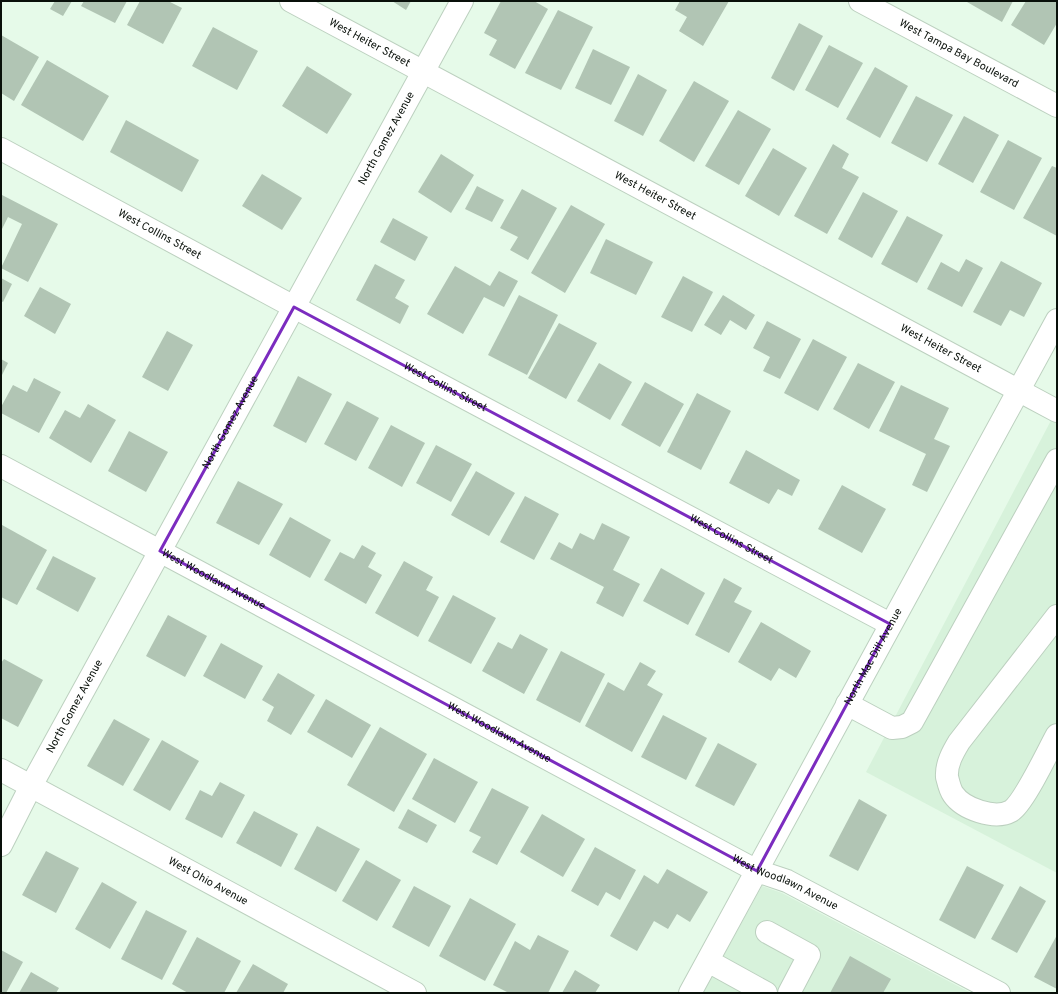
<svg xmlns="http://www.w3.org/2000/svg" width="1058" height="994" font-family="Overpass,sans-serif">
<rect width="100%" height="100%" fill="#e6fae9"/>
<!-- built -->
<g fill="#d7f2db">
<polygon points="1057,409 1057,873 866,772"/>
<polygon points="762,886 782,893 971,993 703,993"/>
</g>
<!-- building -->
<g fill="#b1c5b4">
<polygon points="55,1 72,1 63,16 50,9"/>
<polygon points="84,1 127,1 115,23 81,6"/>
<polygon points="140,1 168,1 182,8 163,44 127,25"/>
<polygon points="392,1 411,1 406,10"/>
<polygon points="501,1 534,1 548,9 515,69 489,55 497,40 484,33"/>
<polygon points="680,1 729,1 703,46 679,31 687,17 675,10"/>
<polygon points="968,1 1013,1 1002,22 967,2"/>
<polygon points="1026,1 1057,1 1057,23 1044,45 1011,25"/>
<polygon points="558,10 593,27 561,90 525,73"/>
<polygon points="799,23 823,36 794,91 771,78"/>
<polygon points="213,27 258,51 237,90 192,66"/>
<polygon points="1,35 39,57 14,101 1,93"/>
<polygon points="829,45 863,63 838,108 805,90"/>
<polygon points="593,49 630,67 611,105 575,88"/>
<polygon points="47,60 109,96 83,141 21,105"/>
<polygon points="307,66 352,94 327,134 282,106"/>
<polygon points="875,67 908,86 880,138 846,119"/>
<polygon points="638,74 667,90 643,136 614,121"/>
<polygon points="694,81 729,101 694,162 659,141"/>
<polygon points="916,96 953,115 927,162 891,143"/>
<polygon points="738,110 771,129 739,185 705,166"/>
<polygon points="964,116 999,135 973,183 938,164"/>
<polygon points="126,120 199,160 182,192 110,152"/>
<polygon points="1008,140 1042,158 1014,210 980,192"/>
<polygon points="833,144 849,154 842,168 859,177 827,234 794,216"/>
<polygon points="773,148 807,168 779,216 745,196"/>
<polygon points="441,154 474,175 451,213 418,192"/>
<polygon points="1052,166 1057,168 1057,236 1023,218"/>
<polygon points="262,174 302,198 282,230 242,206"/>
<polygon points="477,186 504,200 492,222 465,209"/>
<polygon points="522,189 557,208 528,260 510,250 518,237 500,228"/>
<polygon points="863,192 898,211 872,258 838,239"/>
<polygon points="2,195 58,224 28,282 1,268 22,224 8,217 1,231"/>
<polygon points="571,205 605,224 565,293 531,273"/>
<polygon points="907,216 943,235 917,283 881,264"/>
<polygon points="393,218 428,237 415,261 380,242"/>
<polygon points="606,239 653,262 636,295 590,273"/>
<polygon points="966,259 983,268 962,307 927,289 941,262 959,272"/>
<polygon points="1001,261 1042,283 1024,317 1010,310 1001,326 973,312"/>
<polygon points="375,264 405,280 395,298 409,306 400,324 356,300"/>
<polygon points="455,266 490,286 499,271 518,281 504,307 484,297 463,334 427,314"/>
<polygon points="683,276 713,292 692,332 661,317"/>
<polygon points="1,278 12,284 3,302 1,301"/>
<polygon points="40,287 71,304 55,334 24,316"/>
<polygon points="519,295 558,315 527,375 488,355"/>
<polygon points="723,295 755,315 746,330 730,320 721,335 704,325"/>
<polygon points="767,321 801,339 780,379 763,371 770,357 753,348"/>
<polygon points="559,323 597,343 566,399 528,378"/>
<polygon points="167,331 193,345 168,391 142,377"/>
<polygon points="813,339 847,357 818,411 784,393"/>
<polygon points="1,359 8,363 1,377"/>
<polygon points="599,363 632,382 610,420 577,401"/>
<polygon points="858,363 895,382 869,429 833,409"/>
<polygon points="298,376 332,394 306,443 273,426"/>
<polygon points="34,378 61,392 39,433 1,413 1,407 13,385 27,392"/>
<polygon points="645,382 684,404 660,447 621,425"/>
<polygon points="901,385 949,408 934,439 950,446 927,492 912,485 926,454 879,431"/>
<polygon points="697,393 731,411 701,470 667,452"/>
<polygon points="347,401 379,418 356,461 324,444"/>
<polygon points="88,404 116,420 91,463 49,438 65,410 80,418"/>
<polygon points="391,425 425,443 402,487 368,468"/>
<polygon points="129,431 168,452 146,492 108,471"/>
<polygon points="436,445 472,464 451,502 416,483"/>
<polygon points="746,450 800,480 792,496 778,489 769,504 729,483"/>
<polygon points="476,471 515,493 489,536 451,515"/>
<polygon points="238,481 283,504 259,545 216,523"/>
<polygon points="842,485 886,509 862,553 818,529"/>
<polygon points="525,496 559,514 534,560 500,542"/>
<polygon points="290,517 331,540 310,578 269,555"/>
<polygon points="602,523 630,537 613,570 640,584 623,617 596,603 604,587 550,559 559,542 572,549 580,533 594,540"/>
<polygon points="2,525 47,550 17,605 1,597"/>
<polygon points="362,545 376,553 368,567 382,575 366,604 324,580 340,552 354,559"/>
<polygon points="53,556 96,578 78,612 36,589"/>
<polygon points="404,561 433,577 426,590 439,597 418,637 375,613"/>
<polygon points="661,568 705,593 688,625 643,601"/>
<polygon points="724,578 742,588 734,602 752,611 729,653 695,635"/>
<polygon points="453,595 496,618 471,664 428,641"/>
<polygon points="168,615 207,636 185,677 146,656"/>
<polygon points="761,622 811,651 796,678 779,668 771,681 738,662"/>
<polygon points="520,634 548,649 524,694 482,671 498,642 512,649"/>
<polygon points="221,643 263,666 245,699 203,676"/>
<polygon points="561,651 605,674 580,723 536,700"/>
<polygon points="4,659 43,680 18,727 1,718 1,663"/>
<polygon points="640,662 656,671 647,685 663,694 632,752 585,726 608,682 624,691"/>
<polygon points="278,673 315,695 291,735 267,721 274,707 262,700"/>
<polygon points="326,699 371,725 352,758 307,732"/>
<polygon points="663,715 707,738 686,780 641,757"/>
<polygon points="114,719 150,739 123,786 87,766"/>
<polygon points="380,727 427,754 394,812 347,785"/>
<polygon points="162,740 199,761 170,811 133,790"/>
<polygon points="718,743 757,764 734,806 695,786"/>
<polygon points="434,758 478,782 455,823 412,799"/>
<polygon points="220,782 245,795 222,838 185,819 200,790 212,796"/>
<polygon points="492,788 529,807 497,865 472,852 481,837 469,831"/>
<polygon points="859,799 887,815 858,871 829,856"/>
<polygon points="408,809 437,825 427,843 398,828"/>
<polygon points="254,811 298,834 281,867 236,843"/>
<polygon points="542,814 585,839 563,877 520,852"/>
<polygon points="317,826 360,849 336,892 294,869"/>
<polygon points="595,847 636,870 620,900 606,892 598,906 571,891"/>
<polygon points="46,851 79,868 56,913 22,895"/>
<polygon points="366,860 401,880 377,921 342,901"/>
<polygon points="967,866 1004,885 975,939 939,920"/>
<polygon points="667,869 708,892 690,922 677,914 668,929 654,921 637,951 610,936 644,875 658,884"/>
<polygon points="102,882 137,902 110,949 75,929"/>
<polygon points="414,886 451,906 429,947 392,927"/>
<polygon points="1020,886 1046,901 1017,953 991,939"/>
<polygon points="470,898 516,924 485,981 439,956"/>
<polygon points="146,910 187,931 162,980 121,959"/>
<polygon points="538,935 569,951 548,993 509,993 493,985 515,941 530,950"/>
<polygon points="1057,935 1057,989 1034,977"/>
<polygon points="197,937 241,961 224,993 188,993 172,984"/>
<polygon points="1,950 23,962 6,993 1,993"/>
<polygon points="850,956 891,979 883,993 830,993"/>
<polygon points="253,964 288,984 283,993 236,993"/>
<polygon points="575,970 600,985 595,993 562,993"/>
<polygon points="31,972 59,988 56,993 19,993"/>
</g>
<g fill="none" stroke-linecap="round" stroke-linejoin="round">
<defs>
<g id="minor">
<path id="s1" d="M 291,1 L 1057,411"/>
<path id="s2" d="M 860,1 L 1057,106"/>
<path id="s3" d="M 1,149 L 294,307 L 890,624"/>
<path id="s4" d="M 1,466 L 757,871 L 787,881 L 999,993"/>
<path d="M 1057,616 L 959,742 C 953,752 946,764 947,777 C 948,781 950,790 953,794 C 963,809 995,820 1011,811 C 1024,803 1048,751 1057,735"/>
<polyline points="847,704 892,728 902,727 912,722 1057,460"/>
<path id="s5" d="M 1,770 L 415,993"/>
<path id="s6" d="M 1,845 L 31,786 L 462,1"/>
<polyline points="767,932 809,955 789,993"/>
<polyline points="708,961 766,993"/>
<path id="s7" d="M 690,993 L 1057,320"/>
</g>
</defs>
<!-- minor casing -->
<use href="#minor" stroke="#bcd0bf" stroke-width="24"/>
<!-- minor -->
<use href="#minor" stroke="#fff" stroke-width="22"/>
</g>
<!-- marked area -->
<path fill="none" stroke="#7b2cbf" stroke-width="3" stroke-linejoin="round" d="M 294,307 L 890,624 L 757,871 L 160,551 Z"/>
<g text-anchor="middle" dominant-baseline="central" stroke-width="4" stroke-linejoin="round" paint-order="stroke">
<!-- street labels -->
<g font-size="11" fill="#09100a" stroke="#fff">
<text stroke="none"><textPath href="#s1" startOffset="89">West Heiter Street</textPath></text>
<text stroke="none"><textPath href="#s2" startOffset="112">West Tampa Bay Boulevard</textPath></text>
<text stroke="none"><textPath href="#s6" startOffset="805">North Gomez Avenue</textPath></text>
<text stroke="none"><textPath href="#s1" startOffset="413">West Heiter Street</textPath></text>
<text stroke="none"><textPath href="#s3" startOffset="180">West Collins Street</textPath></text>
<text stroke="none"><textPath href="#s1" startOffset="737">West Heiter Street</textPath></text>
<text stroke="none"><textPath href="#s3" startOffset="504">West Collins Street</textPath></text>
<text stroke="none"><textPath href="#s6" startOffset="481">North Gomez Avenue</textPath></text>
<text stroke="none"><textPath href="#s3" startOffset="828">West Collins Street</textPath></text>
<text stroke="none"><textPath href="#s4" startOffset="241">West Woodlawn Avenue</textPath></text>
<text stroke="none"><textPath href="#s7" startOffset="383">North Mac Dill Avenue</textPath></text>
<text stroke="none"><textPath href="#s6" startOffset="157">North Gomez Avenue</textPath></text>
<text stroke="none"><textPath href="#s4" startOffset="565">West Woodlawn Avenue</textPath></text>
<text stroke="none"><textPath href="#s5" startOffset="235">West Ohio Avenue</textPath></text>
<text stroke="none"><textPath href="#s4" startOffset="888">West Woodlawn Avenue</textPath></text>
</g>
</g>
<!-- border -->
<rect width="1058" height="994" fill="none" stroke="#09100a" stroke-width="4"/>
</svg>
